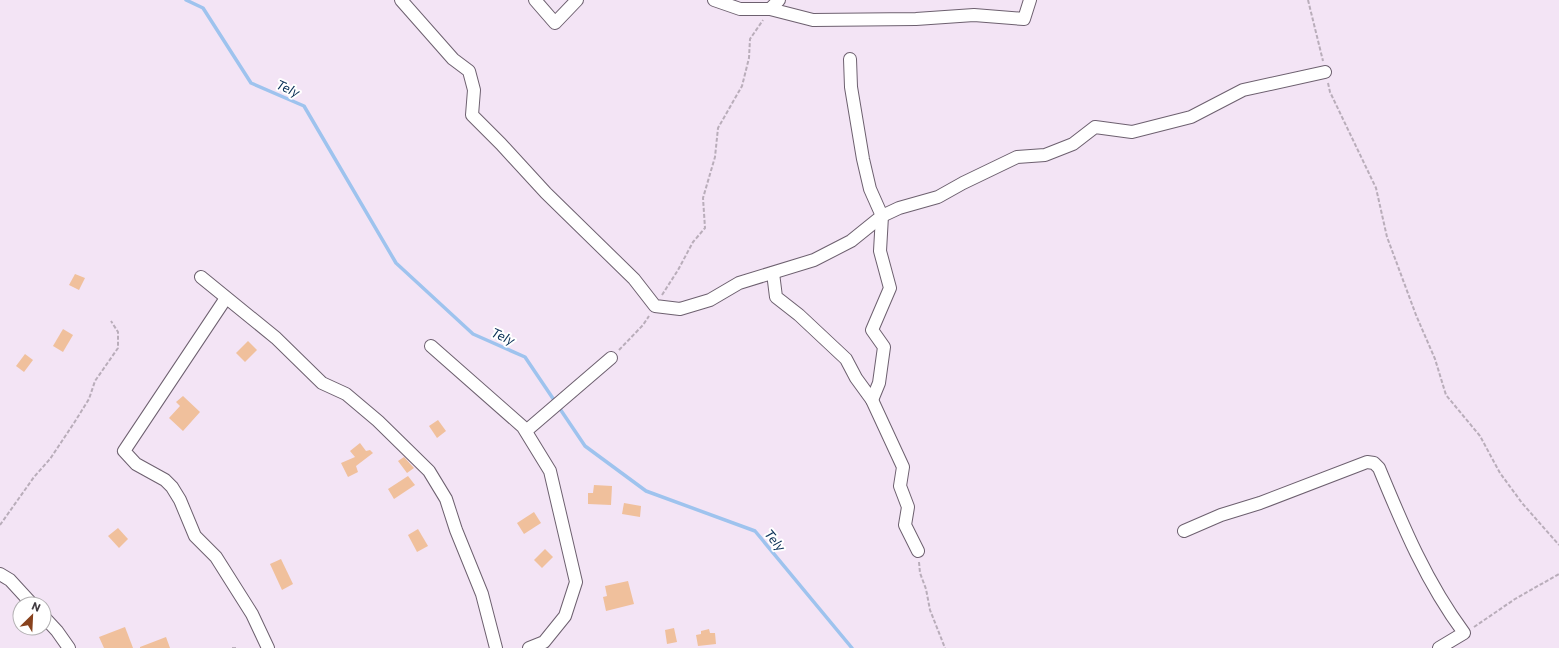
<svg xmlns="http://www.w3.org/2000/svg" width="1559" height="648" font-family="Commissioner,sans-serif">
<rect width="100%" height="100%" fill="#f3e4f5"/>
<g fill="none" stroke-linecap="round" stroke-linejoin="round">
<!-- stream -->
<polyline stroke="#9ec3ee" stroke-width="3.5" points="186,0 203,8 251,83 304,106 396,263 473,334 525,357 585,446 646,491 755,531 852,648"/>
</g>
<!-- building -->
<g fill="#f0c09c">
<polygon points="75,274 85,278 79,290 69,285"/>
<polygon points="63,329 73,335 63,352 53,346"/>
<polygon points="248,341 257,350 245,362 236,353"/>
<polygon points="25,354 33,360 24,372 16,366"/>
<polygon points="183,396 200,412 183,431 169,418 180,406 176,402"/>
<polygon points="438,420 446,431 437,438 429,426"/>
<polygon points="360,443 366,451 370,450 373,453 356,466 358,472 348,477 341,463 355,457 350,451"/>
<polygon points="404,457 414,468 407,473 398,461"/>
<polygon points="408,476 415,485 394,499 388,489"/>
<polygon points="594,485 612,486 611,505 588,504 588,493 593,493"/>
<polygon points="624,503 641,506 640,517 622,514"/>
<polygon points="534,512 541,523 524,534 517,523"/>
<polygon points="118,528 128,539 119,548 108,536"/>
<polygon points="418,529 428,546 417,552 408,535"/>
<polygon points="545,549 553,557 542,568 534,560"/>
<polygon points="281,559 293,584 282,590 270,564"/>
<polygon points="628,581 634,604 606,611 603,597 607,596 605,586"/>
<polygon points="125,627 133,648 104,648 99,637"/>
<polygon points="674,628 677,642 667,644 665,630"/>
<polygon points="709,629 710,633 715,633 716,644 698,646 696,635 701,634 701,631"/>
<polygon points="166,637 170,648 140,648 140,647"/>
</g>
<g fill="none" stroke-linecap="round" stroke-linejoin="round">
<defs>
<g id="minor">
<polyline points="401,0 453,59 469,71 474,90 472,115 501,144 546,193 634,279 655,306 680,309 710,300 739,283 814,260 851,241 882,216 870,189 863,159 851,87 850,59"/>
<polyline points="535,0 555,23 577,0"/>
<polyline points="714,0 740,9 770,9 813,20 916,19 974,15 1024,19 1030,0"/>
<polyline points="770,9 779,0"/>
<polyline points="773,273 776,297 799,315 846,359 856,378 872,400 903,467 900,486 908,507 905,525 918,551"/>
<polyline points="201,277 276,338 322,383 346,394 378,421 429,471 446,499 456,530 482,594 496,648"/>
<polyline points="226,298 124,451 136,464 165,480 172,487 180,500 195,536 216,557 252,614 268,648"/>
<polyline points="431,346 523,427 550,471 576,582 565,616 544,642 529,648"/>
<polyline points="872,400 879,383 884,347 872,330 890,288 880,251 882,216 899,208 938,197 963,183 1017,157 1045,155 1073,144 1095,127 1132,132 1191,117 1243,90 1325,72"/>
<polyline points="526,431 611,358"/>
<path d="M 1184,531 L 1221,515 L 1260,503 L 1367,462 L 1374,463 L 1379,468 C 1403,526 1426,582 1464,633 L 1439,648"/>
<polyline points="0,574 10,580 32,604"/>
<polyline points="44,617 57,631 69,648"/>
</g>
</defs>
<!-- minor casing -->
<use href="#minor" stroke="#6d606f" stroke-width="14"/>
<!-- path -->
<g stroke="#b9adba" stroke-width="2" stroke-dasharray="4 2" stroke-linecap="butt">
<polyline points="1308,0 1323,61"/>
<polyline points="1328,83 1330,92 1376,188 1387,237 1416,315 1435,359 1446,395 1480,436 1500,473 1522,503 1559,545"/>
<polyline points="662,295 678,270 693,242 705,228 703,198 715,157 718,128 742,86 749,58 750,39 763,20"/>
<polyline points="619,350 643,325 649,316"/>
<polyline points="0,525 34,477 50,459 74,423 89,399 95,381 118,348 118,332 111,321"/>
<polyline points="919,562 920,573 926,589 930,610 945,648"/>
<polyline points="1474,627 1515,599 1559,574"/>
<polyline points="232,648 238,648"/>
</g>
<!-- minor -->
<use href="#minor" stroke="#fff" stroke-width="12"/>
</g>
<g text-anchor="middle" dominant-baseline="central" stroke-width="4" stroke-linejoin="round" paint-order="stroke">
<!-- water labels -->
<g font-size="13" font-style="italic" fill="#062d54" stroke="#fff">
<text transform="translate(288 88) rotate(24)">Tely</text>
<text transform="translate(503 336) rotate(24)">Tely</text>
<text transform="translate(775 540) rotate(50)">Tely</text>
</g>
</g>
<!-- north arrow -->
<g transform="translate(32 616) rotate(24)"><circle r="19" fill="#ffffff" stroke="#b2b0b2"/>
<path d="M0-3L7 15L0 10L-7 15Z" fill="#88421d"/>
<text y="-6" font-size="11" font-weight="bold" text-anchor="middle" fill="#3f393f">N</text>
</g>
</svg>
